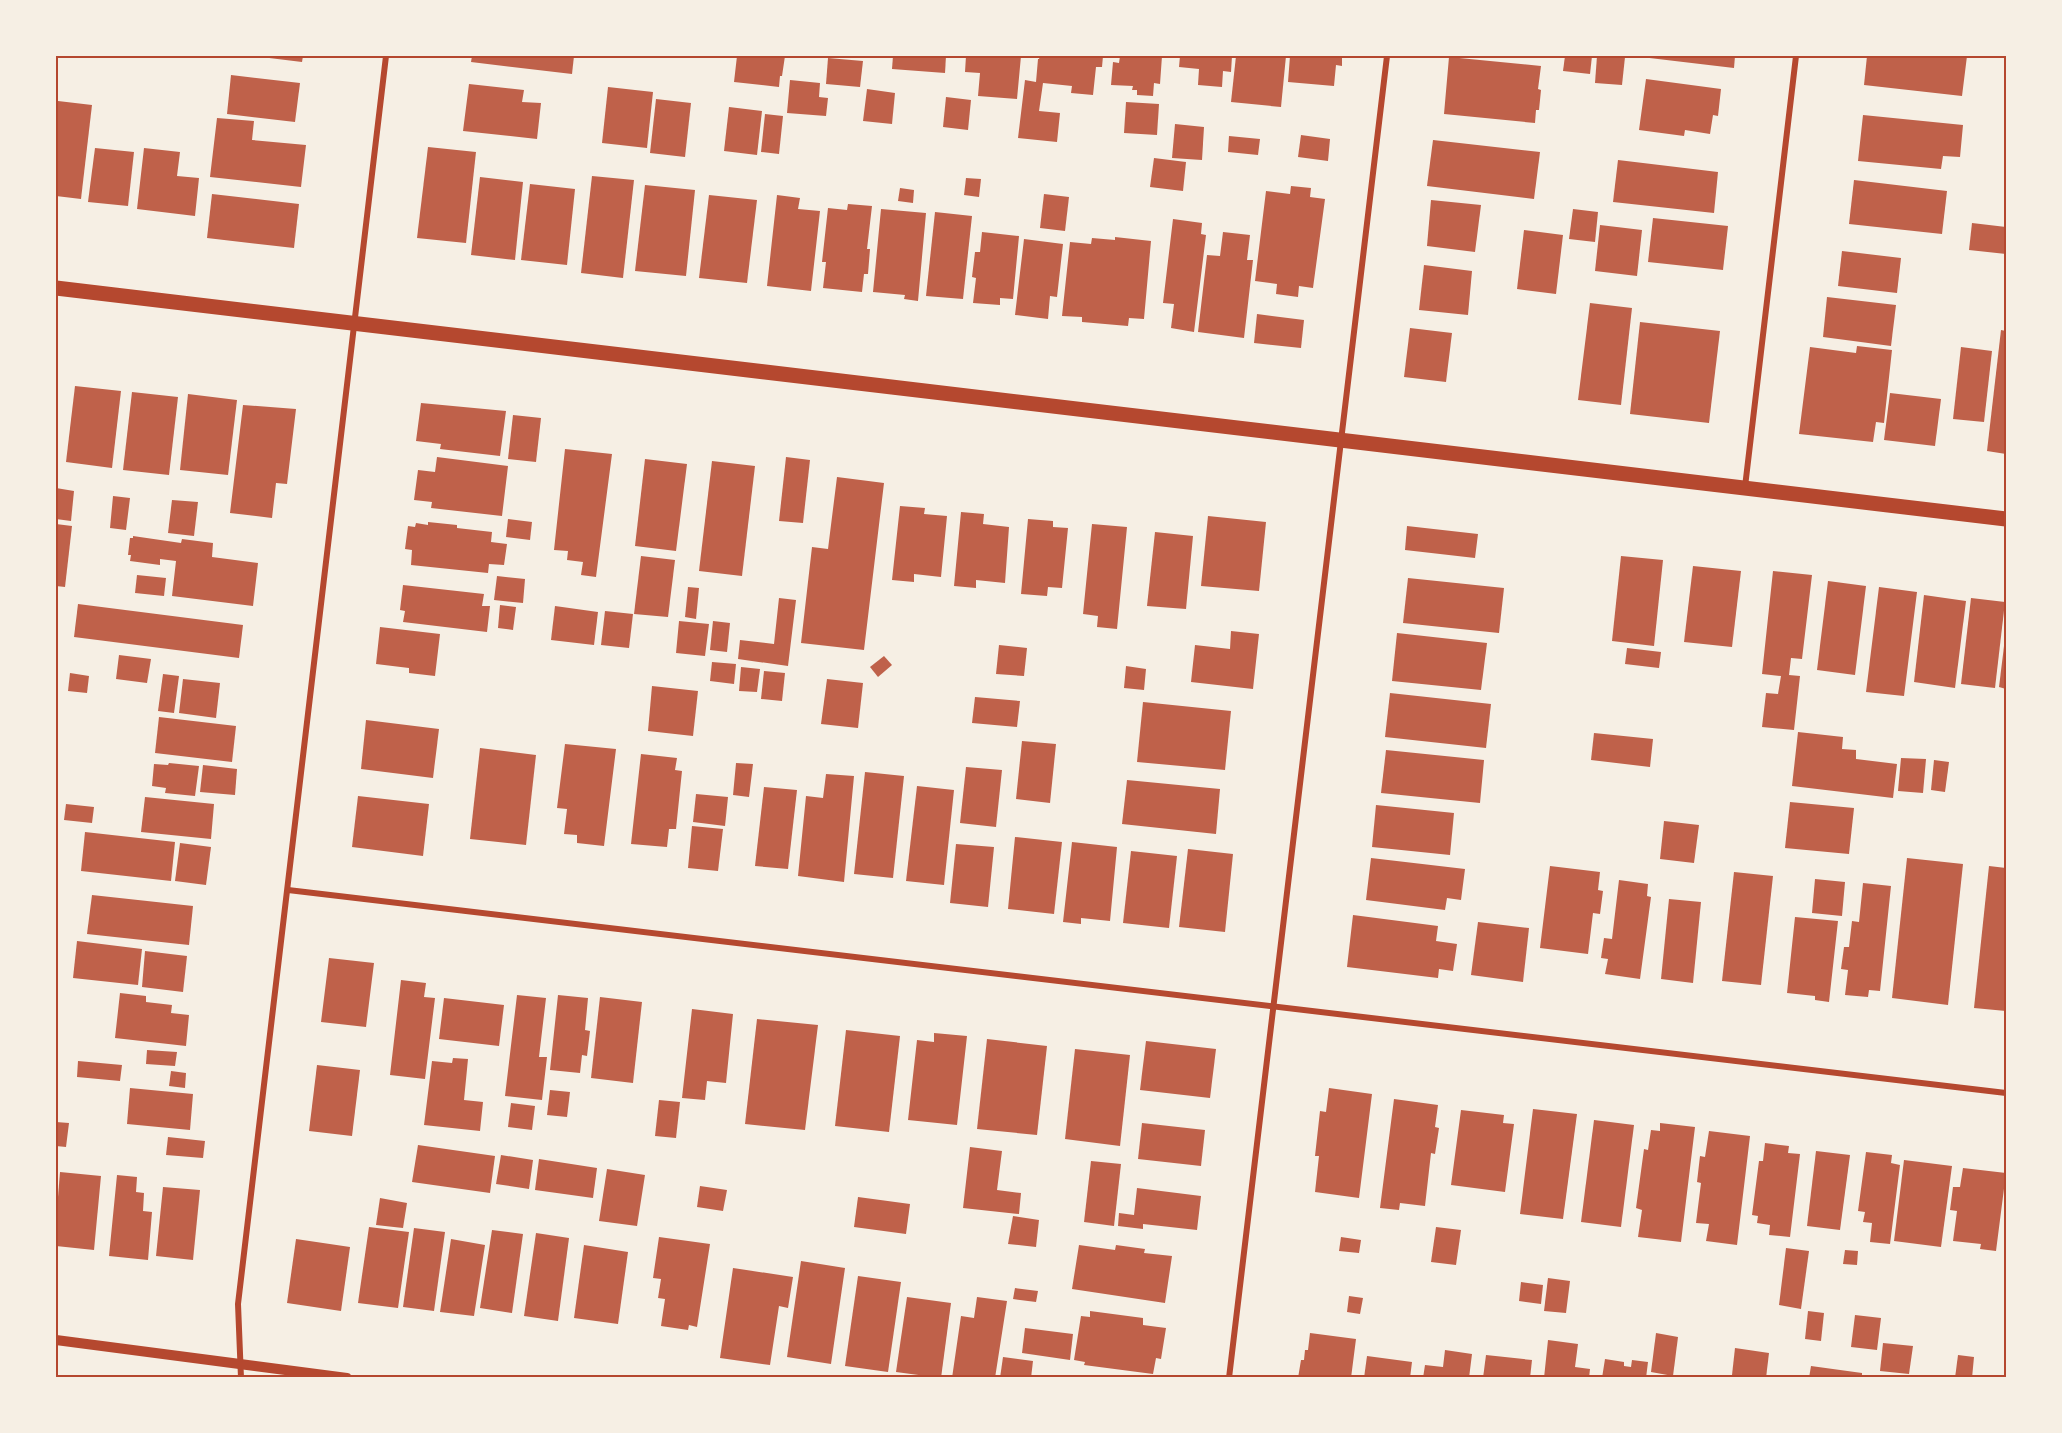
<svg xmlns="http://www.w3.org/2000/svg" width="2062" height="1433" font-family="'Nunito Sans',sans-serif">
<rect width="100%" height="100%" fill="#f6efe4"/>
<!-- building -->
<g fill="#bf614a">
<polygon points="261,56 303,56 302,62 261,57"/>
<polygon points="472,56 574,56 572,74 471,62"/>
<polygon points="737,56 785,56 782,76 780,76 779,87 734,82"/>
<polygon points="893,56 946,56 945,73 892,69"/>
<polygon points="966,56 1021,56 1017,99 978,96 980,73 965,72"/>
<polygon points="1040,56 1103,56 1102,67 1096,67 1093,95 1071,93 1072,86 1043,83 1039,111 1060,113 1057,142 1018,138 1025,80 1036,82 1038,59 1039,59"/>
<polygon points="1120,56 1162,56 1160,84 1154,83 1153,96 1137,95 1137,90 1132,90 1133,86 1111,85 1113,62 1119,63"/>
<polygon points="1180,56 1232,56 1231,72 1223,71 1222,87 1198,85 1199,69 1179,67"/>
<polygon points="1236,56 1286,56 1281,107 1231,102"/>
<polygon points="1290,56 1342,56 1342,66 1336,65 1334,86 1288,82"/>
<polygon points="1565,56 1592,56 1590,74 1563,71"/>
<polygon points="1597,56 1625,57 1622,85 1595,83"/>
<polygon points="1641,56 1735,56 1734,68 1641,57"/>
<polygon points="1867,56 1967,56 1962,96 1864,85"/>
<polygon points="1449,57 1541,66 1538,89 1541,90 1539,110 1536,110 1535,123 1444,114"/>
<polygon points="828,58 863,61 860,87 826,84"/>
<polygon points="231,75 300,83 295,122 227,114"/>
<polygon points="1646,79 1721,89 1718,116 1713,115 1710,134 1685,130 1684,136 1639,130"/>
<polygon points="790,80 820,83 819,97 828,98 826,116 787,113"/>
<polygon points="469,84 524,90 522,102 541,103 537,139 463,131"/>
<polygon points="608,87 653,92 647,148 602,143"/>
<polygon points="867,89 895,93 892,124 863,121"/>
<polygon points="946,97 971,100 968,130 943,127"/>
<polygon points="656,99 691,103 685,157 650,153"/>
<polygon points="58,101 92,105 81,199 56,196 56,124"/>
<polygon points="1126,102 1159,104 1157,135 1124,133"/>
<polygon points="729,107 762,111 757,155 724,151"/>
<polygon points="765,114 783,116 779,154 761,152"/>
<polygon points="1863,115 1963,125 1960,157 1943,156 1941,169 1858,161"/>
<polygon points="217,118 254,121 252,140 306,145 301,187 210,177"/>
<polygon points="1175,124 1204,127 1202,160 1172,158"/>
<polygon points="1301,135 1330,139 1328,161 1298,157"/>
<polygon points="1229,136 1260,139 1258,155 1228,152"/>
<polygon points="1433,140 1540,152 1534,199 1427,186"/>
<polygon points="428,147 476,152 466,243 417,238"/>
<polygon points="95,148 134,152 128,206 88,202"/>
<polygon points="144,148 180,152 177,176 199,178 195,216 137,209"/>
<polygon points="1154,158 1186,162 1183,191 1150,187"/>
<polygon points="1618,160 1718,172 1714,213 1613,202"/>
<polygon points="592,176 634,180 623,278 581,273"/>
<polygon points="480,177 523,182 515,260 471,255"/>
<polygon points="966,178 981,179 979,197 964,195"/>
<polygon points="1854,180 1947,191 1942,234 1849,224"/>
<polygon points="530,184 575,189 567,265 521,260"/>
<polygon points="645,185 695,190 686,276 635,271"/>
<polygon points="1291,186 1311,188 1310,197 1325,199 1313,288 1299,286 1298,297 1276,294 1277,284 1255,281 1266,191 1290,194"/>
<polygon points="900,188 914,190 913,203 898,201"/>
<polygon points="212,194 299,204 294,248 207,238"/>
<polygon points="1044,194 1069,197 1065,231 1040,228"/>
<polygon points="709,195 757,200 747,283 699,278"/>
<polygon points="777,195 800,198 798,209 820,211 811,291 767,286"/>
<polygon points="1431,200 1481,205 1475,252 1427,246"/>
<polygon points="848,204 872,206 867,249 870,249 868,274 864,274 862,292 823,288 826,262 822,262 828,208 847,210"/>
<polygon points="881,209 926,213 918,301 904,299 905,295 873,292"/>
<polygon points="1573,209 1598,212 1595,242 1569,239"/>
<polygon points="935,212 972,216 963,299 926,296"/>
<polygon points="1653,218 1728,226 1723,270 1648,262"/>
<polygon points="1173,219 1202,223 1201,234 1206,235 1194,332 1171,328 1174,304 1163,303"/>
<polygon points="1972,223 2006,227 2006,254 1969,250"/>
<polygon points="1600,225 1642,230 1637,276 1595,271"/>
<polygon points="1524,230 1563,235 1556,294 1517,289"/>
<polygon points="982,232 1019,236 1013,299 1000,298 1000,305 973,303 976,278 972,277 975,252 980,252"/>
<polygon points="1223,232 1250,235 1247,260 1253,260 1244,338 1198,332 1207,255 1220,256"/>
<polygon points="1115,237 1151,241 1144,319 1129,318 1128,326 1082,322 1082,317 1062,316 1070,242 1091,244 1092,238 1115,240"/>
<polygon points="1024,239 1063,244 1057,297 1050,296 1048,319 1015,315"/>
<polygon points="1842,251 1901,258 1897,293 1838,286"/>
<polygon points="1424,265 1472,271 1468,315 1419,310"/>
<polygon points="1827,297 1896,305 1891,346 1823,337"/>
<polygon points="1590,303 1632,308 1621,405 1578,400"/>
<polygon points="1257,314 1304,320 1301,348 1254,343"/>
<polygon points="1640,322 1720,331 1709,423 1630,414"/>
<polygon points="1410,328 1452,333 1446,382 1404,377"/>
<polygon points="2001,330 2006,331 2006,454 1987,451"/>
<polygon points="1857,346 1892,350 1884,423 1876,422 1873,442 1799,434 1810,347 1856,353"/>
<polygon points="1961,347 1992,351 1984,422 1953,419"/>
<polygon points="75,386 121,391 112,468 66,462"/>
<polygon points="132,392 178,397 169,475 123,470"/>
<polygon points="1890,393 1941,399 1935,446 1884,440"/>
<polygon points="188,394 237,400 228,475 180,470"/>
<polygon points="421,403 506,411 500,456 440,449 441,444 416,441"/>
<polygon points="243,405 296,409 287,484 276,483 272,518 230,513"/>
<polygon points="513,415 541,418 536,462 508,459"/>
<polygon points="565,449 612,454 596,577 581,575 583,562 567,560 568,551 554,550"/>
<polygon points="437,457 508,466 502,516 431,508 432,502 414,500 418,470 435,472"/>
<polygon points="786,457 810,460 803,523 779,521"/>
<polygon points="645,459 687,464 676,551 635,546"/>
<polygon points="712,461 755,466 742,576 699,571"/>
<polygon points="837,477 884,483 864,650 801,643 812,547 828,549"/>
<polygon points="56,488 74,491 71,521 56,519"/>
<polygon points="113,496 130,498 126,530 110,528"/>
<polygon points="172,500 198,502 194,536 168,533"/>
<polygon points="900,506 925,508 924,514 947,516 941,577 914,574 914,582 892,580"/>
<polygon points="961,512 984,514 983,524 1009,527 1005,583 976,580 976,588 954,586"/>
<polygon points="1208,516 1266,522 1259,591 1201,586"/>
<polygon points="508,519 532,522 530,540 506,537"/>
<polygon points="1028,519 1053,521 1053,527 1068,528 1062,588 1048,587 1047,596 1021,594"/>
<polygon points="428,522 457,525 457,528 492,532 491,542 507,544 504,565 489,564 488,573 411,565 412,550 405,549 408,526 415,527 416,523 428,525"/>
<polygon points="56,524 72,526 65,587 56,586"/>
<polygon points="1092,524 1127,527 1117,629 1097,627 1098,616 1083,614"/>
<polygon points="1407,526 1478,534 1475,558 1405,550"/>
<polygon points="1155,532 1193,536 1186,609 1147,606"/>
<polygon points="133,536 181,543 182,539 213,543 212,557 258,563 253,606 172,596 176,561 160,559 160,565 130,561 131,555 128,555 130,538 133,538"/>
<polygon points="641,556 675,560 668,617 634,614"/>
<polygon points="1621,556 1663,560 1654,646 1612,641"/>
<polygon points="1693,566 1741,571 1732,647 1684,642"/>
<polygon points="1773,571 1812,575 1802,659 1791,658 1789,675 1800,676 1794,730 1762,727 1766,693 1778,694 1781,676 1762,674"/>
<polygon points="137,575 166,578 164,596 135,593"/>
<polygon points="497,576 525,579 523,603 494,600"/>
<polygon points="1408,578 1504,588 1499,633 1403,623"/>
<polygon points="1828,581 1866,586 1855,675 1817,670"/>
<polygon points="403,585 484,594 482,606 490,606 487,632 403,622 405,611 400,610"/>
<polygon points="688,587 699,588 696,619 685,617"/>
<polygon points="1879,587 1917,592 1904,696 1866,692"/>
<polygon points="1924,595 1966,601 1955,688 1914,682"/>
<polygon points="779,598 796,600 788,666 738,659 740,640 774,644"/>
<polygon points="1971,598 2005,602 1995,688 1961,684"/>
<polygon points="78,604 243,625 239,658 74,637"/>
<polygon points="500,605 516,607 513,630 498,628"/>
<polygon points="555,606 598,612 594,645 551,640"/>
<polygon points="605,611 633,614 629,648 601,645"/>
<polygon points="679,621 709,624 705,656 676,653"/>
<polygon points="713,621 730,623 727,652 710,650"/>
<polygon points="380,627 440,634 435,676 409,673 409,668 376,664"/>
<polygon points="1231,631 1259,634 1253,689 1191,682 1195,645 1230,649"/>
<polygon points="1397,633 1487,643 1481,690 1392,681"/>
<polygon points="2005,638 2006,638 2006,689 1999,687"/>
<polygon points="999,645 1027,648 1024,676 996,674"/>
<polygon points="1627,648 1661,652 1659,668 1625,664"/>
<polygon points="119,655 151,659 147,683 116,679"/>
<polygon points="884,656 892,665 878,677 870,667"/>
<polygon points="712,662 736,664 734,684 710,681"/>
<polygon points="1126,666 1146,669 1144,690 1124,688"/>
<polygon points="741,667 760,669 757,692 739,691"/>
<polygon points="764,671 785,673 782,701 761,699"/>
<polygon points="70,673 89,676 87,693 68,691"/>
<polygon points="163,674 179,676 174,713 158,711"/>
<polygon points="183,679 220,683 216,718 179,713"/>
<polygon points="827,679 863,683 858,728 821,724"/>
<polygon points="652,686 698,691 693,736 648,731"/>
<polygon points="1390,693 1491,704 1486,748 1385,737"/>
<polygon points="975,697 1020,701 1017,727 972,723"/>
<polygon points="1143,702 1231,711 1225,770 1137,762"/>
<polygon points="159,717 236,726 232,762 155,753"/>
<polygon points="366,720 439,729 433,778 361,769"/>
<polygon points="1798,732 1843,737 1842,749 1856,750 1856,759 1897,764 1893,798 1792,786"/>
<polygon points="1594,733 1653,739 1650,767 1591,760"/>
<polygon points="1022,741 1056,744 1050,803 1016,799"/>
<polygon points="565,744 616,749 604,846 577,843 577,835 564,834 567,809 557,808"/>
<polygon points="480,748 536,755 526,845 470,839"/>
<polygon points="1386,750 1484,760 1480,803 1381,793"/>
<polygon points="641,754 677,758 675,770 682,771 676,829 669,829 667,847 631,844"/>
<polygon points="1901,758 1926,759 1923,793 1898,791"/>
<polygon points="1934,760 1949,762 1945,792 1931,790"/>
<polygon points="169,763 199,766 195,796 165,793 166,788 152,786 154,764 168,765"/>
<polygon points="736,763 753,764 749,797 733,795"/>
<polygon points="203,765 237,769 235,795 200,792"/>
<polygon points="966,767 1002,770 996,827 960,823"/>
<polygon points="865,772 904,776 893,878 854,874"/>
<polygon points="826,774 854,776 844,882 798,876 806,796 823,798"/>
<polygon points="1127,780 1220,789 1216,834 1122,824"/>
<polygon points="917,786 954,790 944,885 906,881"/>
<polygon points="764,787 797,790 788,869 755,866"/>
<polygon points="696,794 728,797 725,826 693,822"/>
<polygon points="358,796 429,804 423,856 352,847"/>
<polygon points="145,797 214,804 211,839 141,832"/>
<polygon points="1790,802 1854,808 1849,854 1785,848"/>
<polygon points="66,804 94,807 92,823 64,820"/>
<polygon points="1376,805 1454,813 1450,855 1372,847"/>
<polygon points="1664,821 1699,825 1694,863 1660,859"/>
<polygon points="692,826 723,829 718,871 688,868"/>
<polygon points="85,832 175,842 171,881 81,871"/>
<polygon points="1015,837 1062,842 1054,914 1008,909"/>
<polygon points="1072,842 1117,847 1110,921 1081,918 1081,924 1063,922"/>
<polygon points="180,843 211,847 206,885 175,881"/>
<polygon points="956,844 994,847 988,907 950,903"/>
<polygon points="1188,849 1233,854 1225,932 1179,927"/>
<polygon points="1131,851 1177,856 1169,928 1123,923"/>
<polygon points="1371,858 1465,869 1461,900 1447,898 1445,910 1366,900"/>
<polygon points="1907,858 1963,864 1948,1005 1892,998"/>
<polygon points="1550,866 1600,872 1598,890 1603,891 1600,914 1593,913 1588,954 1540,948"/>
<polygon points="1989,866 2006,868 2006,1011 1974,1008"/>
<polygon points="1734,872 1773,876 1761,985 1722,981"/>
<polygon points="1815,879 1845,882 1842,916 1812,913"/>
<polygon points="1619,880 1648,884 1647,896 1651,897 1640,979 1605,974 1608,959 1601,958 1604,938 1612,939"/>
<polygon points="1863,883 1891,886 1880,991 1869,990 1868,997 1845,995 1848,970 1841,969 1844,947 1849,947 1852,921 1859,922"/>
<polygon points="92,895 193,906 189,945 87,934"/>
<polygon points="1669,899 1701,902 1693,983 1661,979"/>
<polygon points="1353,915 1438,926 1436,941 1457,944 1453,971 1439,969 1438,978 1347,967"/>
<polygon points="1795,917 1838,921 1829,1002 1815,1000 1815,996 1787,993"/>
<polygon points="1478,922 1529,928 1523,982 1471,975"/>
<polygon points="77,941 142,949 138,985 73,978"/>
<polygon points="145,951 187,956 183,992 142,987"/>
<polygon points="329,958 374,963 366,1027 321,1022"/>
<polygon points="401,980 426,983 424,997 435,998 425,1079 390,1075"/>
<polygon points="120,993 146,996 146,1002 172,1005 171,1013 189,1015 186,1046 115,1038"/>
<polygon points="517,995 546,998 539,1057 547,1057 542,1100 505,1096"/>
<polygon points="558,995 588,998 585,1030 590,1031 587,1056 582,1055 580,1073 550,1070"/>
<polygon points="600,997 642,1002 633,1083 591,1078"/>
<polygon points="444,998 504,1005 499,1046 439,1039"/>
<polygon points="692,1009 733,1014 726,1083 707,1081 705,1100 682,1098"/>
<polygon points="757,1019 818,1025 805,1130 745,1124"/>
<polygon points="846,1030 900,1036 889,1132 835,1126"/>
<polygon points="934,1033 967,1036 957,1125 908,1120 917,1040 934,1042"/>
<polygon points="987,1039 1047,1046 1037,1135 977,1129"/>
<polygon points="1146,1041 1216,1049 1210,1098 1140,1090"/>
<polygon points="1075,1049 1130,1055 1120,1146 1065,1139"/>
<polygon points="147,1050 177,1052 175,1066 146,1064"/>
<polygon points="453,1058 468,1059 464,1100 483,1102 480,1131 424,1125 432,1061 452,1063"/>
<polygon points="78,1061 122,1065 120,1081 77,1077"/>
<polygon points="317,1065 360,1070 352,1136 309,1131"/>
<polygon points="171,1071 186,1073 185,1088 169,1086"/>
<polygon points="130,1088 193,1094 190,1130 127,1124"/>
<polygon points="1329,1088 1372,1094 1359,1198 1315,1192 1319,1156 1315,1156 1320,1111 1326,1112"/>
<polygon points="550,1090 570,1092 567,1117 547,1115"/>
<polygon points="1394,1099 1438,1105 1435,1127 1439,1128 1435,1154 1431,1153 1425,1206 1400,1203 1399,1210 1380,1208"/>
<polygon points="659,1100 680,1102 676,1138 655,1136"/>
<polygon points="511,1103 535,1106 532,1130 508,1127"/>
<polygon points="1533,1109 1577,1114 1563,1219 1520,1214"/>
<polygon points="1461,1110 1504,1115 1503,1123 1514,1124 1505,1192 1451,1185"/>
<polygon points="1594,1120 1634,1125 1621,1227 1581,1222"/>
<polygon points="56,1122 69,1123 66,1147 56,1146"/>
<polygon points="1142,1123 1205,1130 1201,1166 1138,1159"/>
<polygon points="1660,1123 1695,1127 1681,1242 1638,1237 1642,1210 1636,1208 1644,1149 1648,1150 1651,1130 1660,1131"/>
<polygon points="1709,1131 1750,1136 1737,1245 1706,1241 1709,1224 1696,1223 1701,1183 1697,1182 1700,1156 1705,1157"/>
<polygon points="168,1137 205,1141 203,1158 166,1155"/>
<polygon points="1765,1143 1789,1146 1788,1153 1800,1154 1790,1237 1769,1235 1770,1225 1757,1223 1758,1216 1752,1215 1759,1161 1763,1161"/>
<polygon points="418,1145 495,1156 490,1193 412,1182"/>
<polygon points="970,1147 1002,1151 997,1190 1021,1193 1019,1214 963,1208"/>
<polygon points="1816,1151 1850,1155 1840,1230 1807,1226"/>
<polygon points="1866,1152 1892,1155 1891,1163 1900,1165 1890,1244 1870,1242 1872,1223 1863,1222 1865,1212 1858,1211"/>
<polygon points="501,1155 533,1160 529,1189 496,1184"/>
<polygon points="539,1159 597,1168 593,1198 535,1190"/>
<polygon points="1904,1160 1952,1166 1941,1247 1894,1241"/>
<polygon points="1091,1161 1121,1164 1114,1226 1084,1222"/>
<polygon points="1963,1168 2006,1173 1996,1251 1980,1249 1981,1244 1953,1241 1957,1211 1950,1210 1953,1187 1960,1187"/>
<polygon points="607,1169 645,1175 637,1226 599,1221"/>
<polygon points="60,1172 101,1176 94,1250 56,1246 56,1222"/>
<polygon points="117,1175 137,1177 136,1192 144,1193 143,1211 152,1212 148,1260 109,1256"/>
<polygon points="700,1186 727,1190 723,1211 697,1207"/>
<polygon points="163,1187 200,1190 193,1260 156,1256"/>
<polygon points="1137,1188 1201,1196 1197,1230 1143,1224 1143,1229 1118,1226 1119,1213 1134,1215"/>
<polygon points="858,1197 910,1204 906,1234 854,1227"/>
<polygon points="380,1198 407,1203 403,1228 376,1225"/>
<polygon points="1013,1216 1039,1220 1036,1247 1008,1244"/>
<polygon points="369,1227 409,1232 398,1308 358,1303"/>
<polygon points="1436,1227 1461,1230 1456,1265 1431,1262"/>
<polygon points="414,1228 445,1232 434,1311 403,1307"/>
<polygon points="492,1230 523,1234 512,1313 480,1308"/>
<polygon points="536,1233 569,1238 558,1321 524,1316"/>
<polygon points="659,1237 710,1244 697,1327 689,1325 688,1330 661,1326 665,1299 658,1298 661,1279 653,1278"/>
<polygon points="1341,1237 1361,1240 1359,1253 1339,1251"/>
<polygon points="296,1239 350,1247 341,1311 287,1303"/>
<polygon points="451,1239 485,1245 474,1316 440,1312"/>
<polygon points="584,1245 628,1252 618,1324 574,1318"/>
<polygon points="1079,1245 1115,1250 1116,1245 1145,1249 1144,1253 1172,1256 1165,1303 1072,1289"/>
<polygon points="1786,1248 1809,1251 1801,1309 1779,1305"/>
<polygon points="1845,1250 1858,1251 1857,1265 1843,1264"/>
<polygon points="801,1261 845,1268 831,1364 787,1357"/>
<polygon points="733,1268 793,1277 788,1308 779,1306 770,1365 720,1358"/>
<polygon points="858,1276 901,1282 888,1372 845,1366"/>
<polygon points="1548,1278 1570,1281 1566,1313 1544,1311"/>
<polygon points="1521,1282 1543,1285 1541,1304 1519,1301"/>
<polygon points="1015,1288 1038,1291 1036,1302 1013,1299"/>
<polygon points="1349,1296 1363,1298 1360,1314 1347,1312"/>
<polygon points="907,1297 951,1303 941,1378 896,1372"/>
<polygon points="977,1297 1007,1301 995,1378 952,1378 961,1316 974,1318"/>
<polygon points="1090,1311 1143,1318 1143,1325 1166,1328 1161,1359 1156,1358 1153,1374 1084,1365 1085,1362 1074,1360 1081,1316 1090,1317"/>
<polygon points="1808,1311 1824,1313 1821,1341 1805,1339"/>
<polygon points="1855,1315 1881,1318 1877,1350 1851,1347"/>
<polygon points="1025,1328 1073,1334 1070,1360 1022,1353"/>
<polygon points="1310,1333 1356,1339 1351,1378 1298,1378 1301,1360 1304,1360 1305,1350 1308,1350"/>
<polygon points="1656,1333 1678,1337 1673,1376 1651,1372"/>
<polygon points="1548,1340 1578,1344 1575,1367 1590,1369 1589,1378 1544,1378"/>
<polygon points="1883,1343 1913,1346 1909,1374 1880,1371"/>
<polygon points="1735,1348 1769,1353 1766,1378 1732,1375"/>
<polygon points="1445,1350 1472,1354 1469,1378 1423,1378 1425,1365 1443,1367"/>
<polygon points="1486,1355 1532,1360 1530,1378 1483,1378"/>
<polygon points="1958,1355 1974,1357 1972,1378 1955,1378"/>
<polygon points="1367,1356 1412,1362 1410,1378 1364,1378"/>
<polygon points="1003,1357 1033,1361 1031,1378 1000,1378"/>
<polygon points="1605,1359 1624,1362 1624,1366 1631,1367 1632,1360 1648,1362 1646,1378 1602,1378"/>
<polygon points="1811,1366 1862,1373 1862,1378 1809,1378"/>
</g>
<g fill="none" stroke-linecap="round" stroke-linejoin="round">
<!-- minor -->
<g stroke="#b5482f" stroke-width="6">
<polyline points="1745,487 1796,56"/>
<polyline points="288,890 2006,1093"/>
<polyline points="241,1378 238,1304 386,56"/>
<path d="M 1229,1378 C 1284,937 1333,496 1387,56"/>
</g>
<!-- tertiary -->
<polyline stroke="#b5482f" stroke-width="10" points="56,1340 347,1378"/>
<!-- primary -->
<polyline stroke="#b5482f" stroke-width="15" points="56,288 2006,519"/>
</g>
<!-- border -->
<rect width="2062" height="1433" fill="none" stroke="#f6efe4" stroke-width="114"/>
<rect x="57" y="57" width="1948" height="1319" fill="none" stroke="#b5482f" stroke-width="2"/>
</svg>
